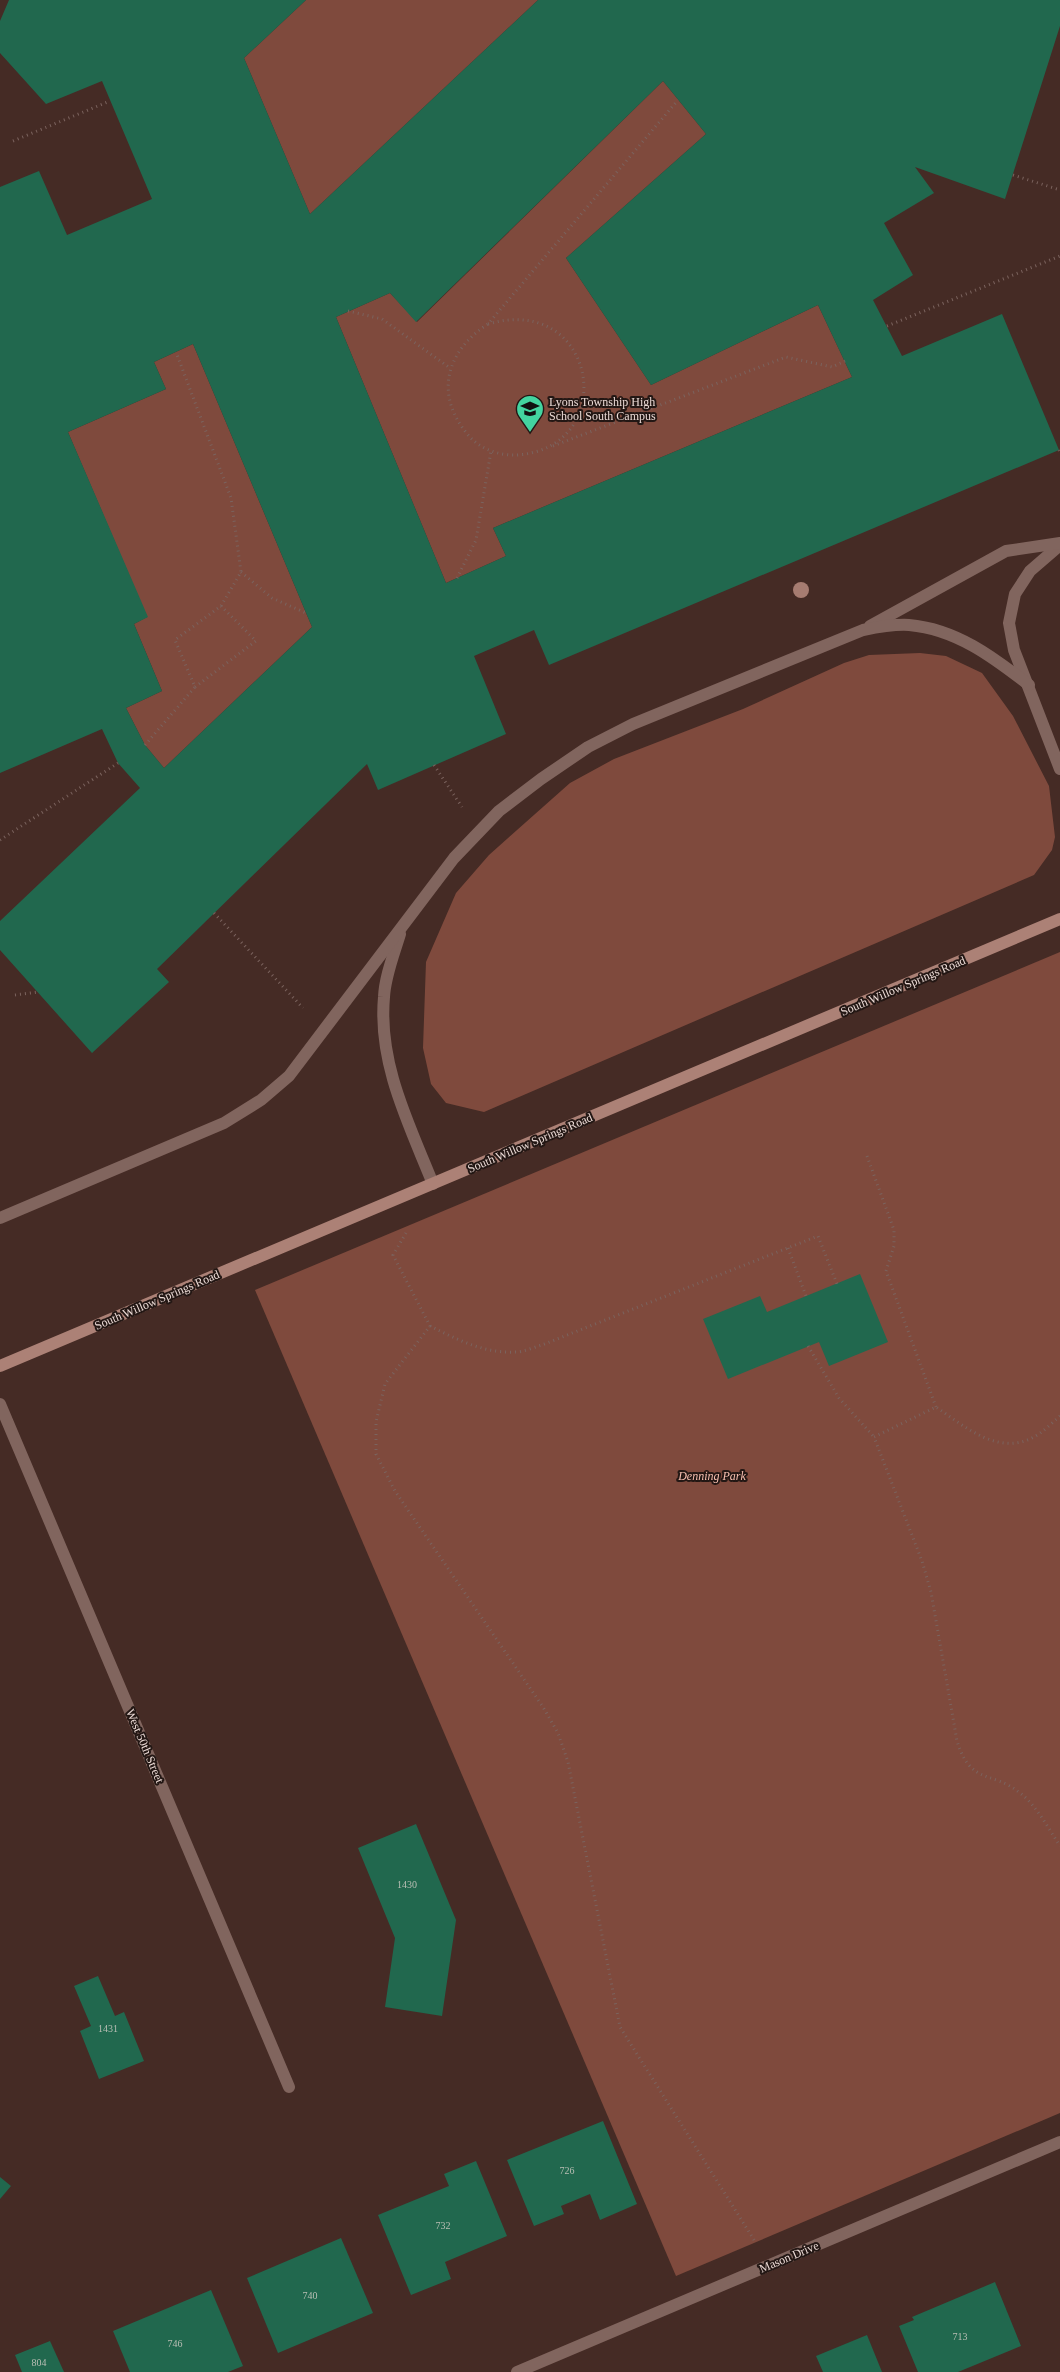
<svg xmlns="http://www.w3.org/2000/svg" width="1060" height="2372" font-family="'Times New Roman',serif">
<rect width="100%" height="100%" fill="#452b25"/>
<!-- green -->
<g fill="#7f4a3d">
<polygon points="306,0 538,0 310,214 244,58"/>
<polygon points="663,81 706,134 566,258 651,385 818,305 852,377 493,528 506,556 446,583 336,317 390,293 417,322"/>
<polygon points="193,344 312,627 164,768 145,745 126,708 162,691 134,624 147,617 68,432 166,389 154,362"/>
<polygon points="920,653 946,656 982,673 1013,716 1049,786 1055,837 1052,850 1034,875 484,1112 446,1103 431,1084 423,1048 426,962 456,893 489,855 570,783 614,759 743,709 844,663 869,655"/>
<polygon points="1060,952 1060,2113 676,2276 255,1290"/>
</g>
<!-- building -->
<g fill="#21684e" fill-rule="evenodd">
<path d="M 9,0 L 306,0 L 244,58 L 310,214 L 538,0 L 1060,0 L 1060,26 L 1005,199 L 915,167 L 934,193 L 884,223 L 913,275 L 873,300 L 902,356 L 1002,314 L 1059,450 L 549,665 L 534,630 L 474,656 L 506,734 L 378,790 L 367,764 L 157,969 L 169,982 L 92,1053 L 0,950 L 0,921 L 140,788 L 118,763 L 102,729 L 0,773 L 0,187 L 39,171 L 67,235 L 152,199 L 102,81 L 46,104 L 0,53 L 0,21 ZM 663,81 L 706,134 L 566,258 L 651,385 L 818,305 L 852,377 L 493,528 L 506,556 L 446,583 L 336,317 L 390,293 L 416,322 ZM 193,344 L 312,627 L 164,768 L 145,745 L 126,708 L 162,691 L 134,624 L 148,617 L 68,432 L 166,389 L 154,362 Z"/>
<polygon points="860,1274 888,1342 829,1366 819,1342 728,1379 703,1319 760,1296 767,1312"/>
<polygon points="416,1824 456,1920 442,2016 385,2007 395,1938 358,1848"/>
<polygon points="98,1976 115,2016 124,2012 144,2061 99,2079 80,2031 91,2026 74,1986"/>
<polygon points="603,2121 637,2204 600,2220 590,2194 561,2206 564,2214 534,2226 507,2160"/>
<polygon points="476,2161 507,2236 445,2262 451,2279 411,2295 378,2215 449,2186 444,2174"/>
<polygon points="0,2177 11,2186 0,2199"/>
<polygon points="341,2238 373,2313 278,2353 247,2278"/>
<polygon points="995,2282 1021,2346 958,2372 918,2372 899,2326 914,2320 912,2317"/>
<polygon points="211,2290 243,2366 228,2372 130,2372 113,2331"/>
<polygon points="867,2335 882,2372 823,2372 816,2356"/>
<polygon points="50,2341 64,2372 22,2372 15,2355"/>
</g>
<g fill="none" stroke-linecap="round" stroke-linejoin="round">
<!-- path -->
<g stroke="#7b635e" stroke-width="3" stroke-dasharray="1 4" stroke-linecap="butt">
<polyline points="13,141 110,101"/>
<polyline points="1013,175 1060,190"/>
<polyline points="348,311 382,319 450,368"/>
<path d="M 488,324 C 598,292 621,448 517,455 C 500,456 480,449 469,436 C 434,396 445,352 488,324 L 678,100"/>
<polyline points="887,326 1060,256"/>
<polyline points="553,446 786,357 832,367 845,361"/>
<polyline points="1059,450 1060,452"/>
<polyline points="241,572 272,598 306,613"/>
<polyline points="457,578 476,540 491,451"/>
<polyline points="195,687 256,641 221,606"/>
<polyline points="145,745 195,687 175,640 221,606 241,572 231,498 176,352"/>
<polyline points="434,765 462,807"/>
<polyline points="0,840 118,763"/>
<polyline points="214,913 303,1008"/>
<polyline points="15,995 38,992"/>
<polyline points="867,1156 894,1230 894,1246 886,1271 936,1407"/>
<polyline points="406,1233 393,1255 430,1326 385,1384 376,1422 376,1454 395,1491 543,1707 558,1733 568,1762 620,2027 756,2243"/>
<polyline points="788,1248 806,1296"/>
<path d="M 430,1326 C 456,1339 485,1354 516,1352 C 524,1352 534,1347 542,1345 L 818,1236 L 837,1284"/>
<polyline points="808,1346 839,1398 874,1437"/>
<path d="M 1060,1416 C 1053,1422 1046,1429 1039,1434 C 1001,1459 967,1428 936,1407 L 874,1437 L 922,1561 L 931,1592 L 957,1741 C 971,1786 992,1770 1020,1793 C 1037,1806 1048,1828 1060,1846"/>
</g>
<!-- lane -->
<g stroke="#81655e" stroke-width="12">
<polyline points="1060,545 1030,571 1015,594 1009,623 1014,650 1060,769"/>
<polyline points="870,626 1006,551 1060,543"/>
<path d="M 400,934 C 394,954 385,976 384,997 C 378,1064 409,1124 433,1184"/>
<path d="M 0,1218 L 224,1123 L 261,1100 L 289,1076 L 454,858 L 499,811 L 541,779 L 588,747 L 633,724 L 863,630 C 878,627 894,624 909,625 C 956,629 993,657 1029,685"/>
</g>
<!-- street -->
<g stroke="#81655e" stroke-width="12">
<polyline points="0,1404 289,2087"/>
<polyline points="517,2372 1060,2142"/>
</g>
<!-- secondary -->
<polyline stroke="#ac8176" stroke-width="12" points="0,1366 1060,919"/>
</g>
<!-- trees -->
<circle fill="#a67c71" cx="801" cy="590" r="8"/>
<!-- icons -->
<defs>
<symbol id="school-pin" viewBox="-11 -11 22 30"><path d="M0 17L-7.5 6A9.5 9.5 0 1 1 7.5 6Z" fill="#43d4a0" stroke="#231714"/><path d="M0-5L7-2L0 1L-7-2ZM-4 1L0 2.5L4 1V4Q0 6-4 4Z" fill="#111"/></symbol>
</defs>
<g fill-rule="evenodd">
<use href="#school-pin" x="514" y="393" width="32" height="43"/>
</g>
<g text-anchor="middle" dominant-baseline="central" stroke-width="4" stroke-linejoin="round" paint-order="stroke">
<!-- number labels -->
<g font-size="10" fill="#b9beb4">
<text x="407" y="1884">1430</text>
<text x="108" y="2028">1431</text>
<text x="567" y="2170">726</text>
<text x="443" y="2225">732</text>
<text x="310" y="2295">740</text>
<text x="960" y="2336">713</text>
<text x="175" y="2343">746</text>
<text x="39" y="2362">804</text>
</g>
<!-- poi labels -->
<g font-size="12" fill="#ecdbd6" stroke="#231714" text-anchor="start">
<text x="549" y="402">Lyons Township High<tspan x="549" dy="14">School South Campus</tspan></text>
</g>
<!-- street labels -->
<g font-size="12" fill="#ecdbd6" stroke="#231714">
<text transform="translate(903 986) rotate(-23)">South Willow Springs Road</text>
<text transform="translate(530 1143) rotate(-23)">South Willow Springs Road</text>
<text transform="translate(157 1300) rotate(-23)">South Willow Springs Road</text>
<text transform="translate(145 1746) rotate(67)">West 50th Street</text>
<text transform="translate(789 2257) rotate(-23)">Mason Drive</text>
</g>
<!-- park labels -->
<g font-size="12" font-style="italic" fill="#f6bfb0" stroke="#231714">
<text x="712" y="1476">Denning Park</text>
</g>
</g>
</svg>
